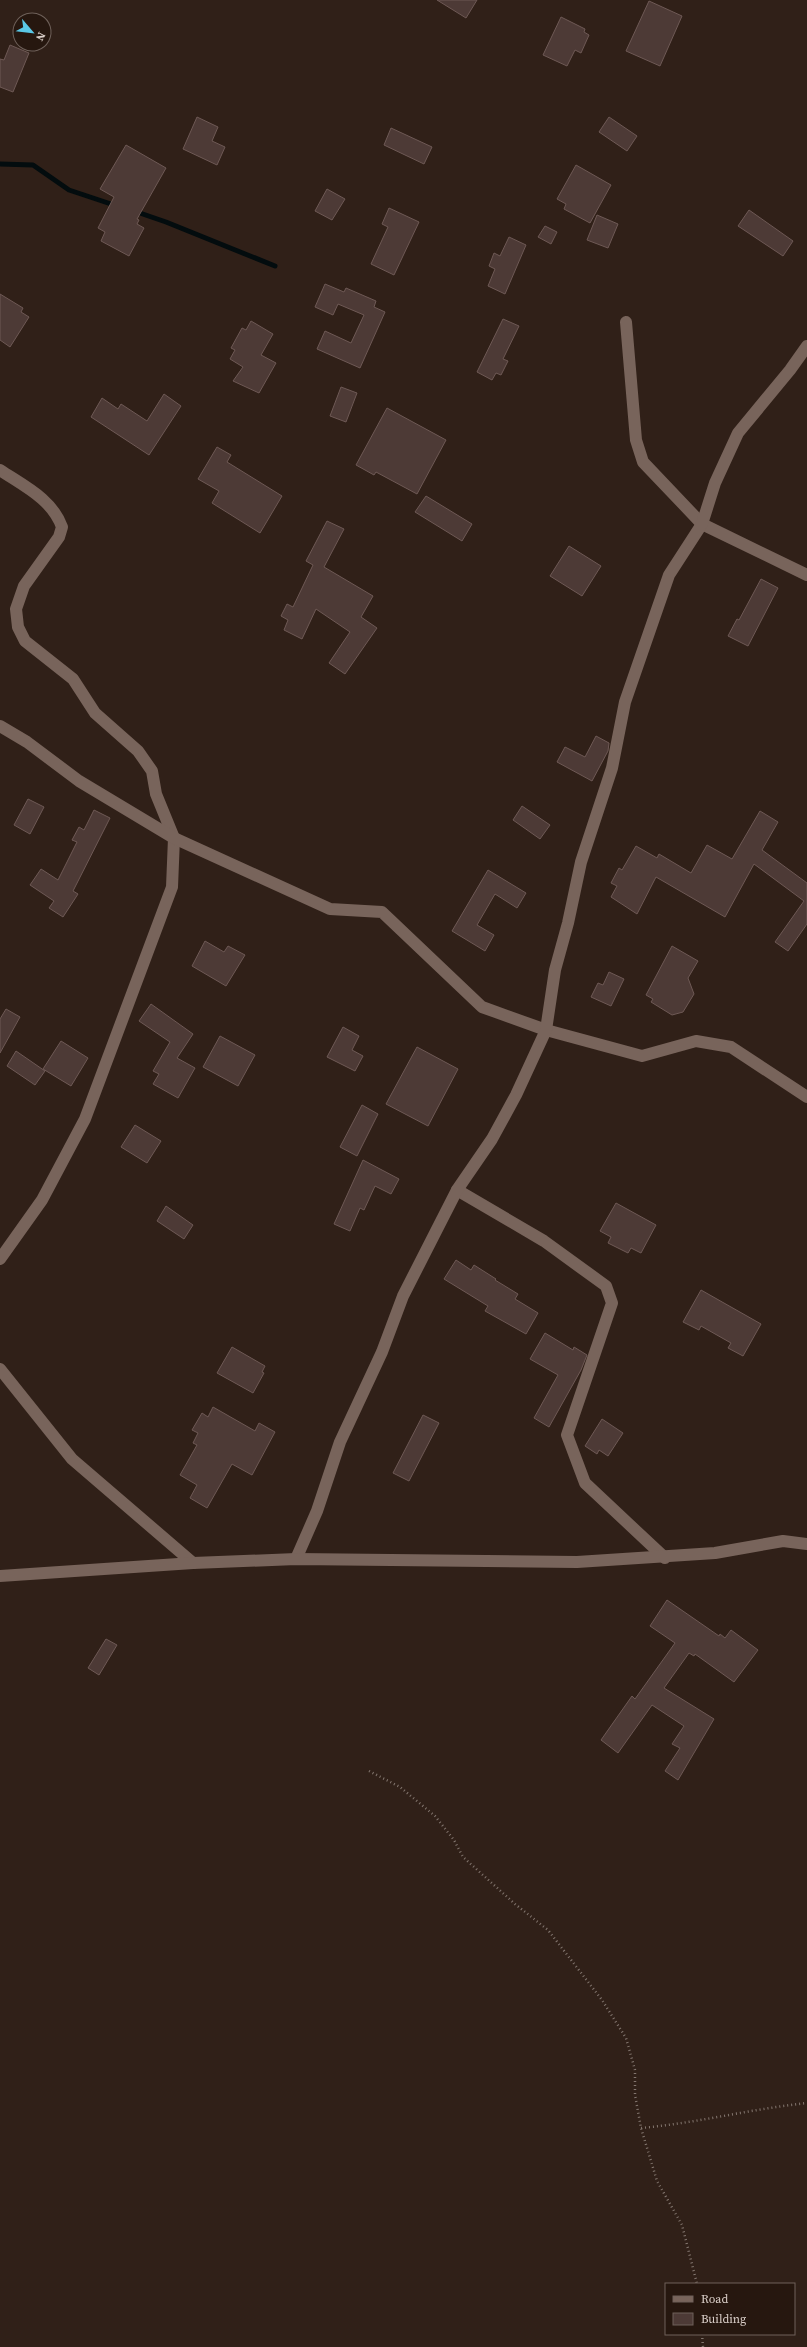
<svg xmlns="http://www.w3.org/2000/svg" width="807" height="2347" font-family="'Source Serif 4',serif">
<rect width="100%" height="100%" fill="#302018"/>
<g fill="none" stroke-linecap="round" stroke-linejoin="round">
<!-- stream -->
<g stroke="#030c0e" stroke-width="5">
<polyline points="0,164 33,165 69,190 117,206"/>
<polyline points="134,211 166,222 275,266"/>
</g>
</g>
<!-- building -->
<g fill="#4d3a36" stroke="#6e5955">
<polygon points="437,0 477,0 466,18"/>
<polygon points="649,1 682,16 660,66 626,51"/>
<polygon points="561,17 585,29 584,32 589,35 581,53 575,50 567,66 543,55"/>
<polygon points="10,45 29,53 13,92 0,87 0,59 4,60"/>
<polygon points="197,117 218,127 212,141 225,147 217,165 183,149"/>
<polygon points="609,117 637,136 627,151 599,132"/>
<polygon points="391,128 432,147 424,164 384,145"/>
<polygon points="126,145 166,168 137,219 139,220 137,224 144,228 129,256 101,241 105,232 98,228 114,197 100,189"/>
<polygon points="576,165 611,185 590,223 564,209 566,204 557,199"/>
<polygon points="327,189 345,199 332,220 315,211"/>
<polygon points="389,208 419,222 394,275 371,264 388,227 382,224"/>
<polygon points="749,210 793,241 783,256 738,226"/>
<polygon points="597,215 618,224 608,248 587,240"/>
<polygon points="545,226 557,232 551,244 538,237"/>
<polygon points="509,237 526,245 505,294 488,286 495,269 489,266 494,253 500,256"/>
<polygon points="325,284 344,292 346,288 376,301 374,307 385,312 360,368 317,349 325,331 351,343 364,315 338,304 333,315 315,307"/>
<polygon points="0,294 23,308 21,312 29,317 10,347 0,340"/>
<polygon points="503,319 519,326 503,359 508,361 501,375 496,373 492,380 477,372"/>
<polygon points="251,321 273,334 261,355 276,363 259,393 233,381 243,367 230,359 235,350 231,348 242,328 246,330"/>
<polygon points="341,387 357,393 346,422 330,416"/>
<polygon points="164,394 181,406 149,455 91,417 102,398 118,409 121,404 147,421"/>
<polygon points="387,408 446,440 417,494 376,472 374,475 356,465"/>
<polygon points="217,447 231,455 227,462 282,496 260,533 212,503 219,491 198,479"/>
<polygon points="426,496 472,524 462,541 415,512"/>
<polygon points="327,521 344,529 324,567 373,596 361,617 377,628 345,674 329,663 350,632 316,609 302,639 284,630 288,620 281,616 287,604 293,607 313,565 306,561"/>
<polygon points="569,546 601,566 582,596 550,576"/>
<polygon points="761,579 778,588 748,646 728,636 737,619 739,620"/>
<polygon points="596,736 609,743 608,751 592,781 557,762 565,747 585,757"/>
<polygon points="28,799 44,807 30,834 14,825"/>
<polygon points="522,806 550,825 540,839 513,820"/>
<polygon points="94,810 110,818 73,891 78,894 63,917 49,908 54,901 30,885 41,869 58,880 77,842 72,840 79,827 84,830"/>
<polygon points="760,811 778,822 762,850 807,883 807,924 788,951 775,942 804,901 754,864 725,917 656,877 637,914 611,897 617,886 611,883 619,868 622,870 636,846 657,858 659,854 691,873 707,845 732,859"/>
<polygon points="488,870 526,893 517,908 495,894 477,925 494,935 485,951 452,931"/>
<polygon points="205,941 224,952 228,946 245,955 226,986 192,966"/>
<polygon points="672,946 698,961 688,978 694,994 683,1012 672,1015 651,1002 653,999 646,995"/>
<polygon points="609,972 624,979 611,1006 591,997 598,983 603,985"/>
<polygon points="151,1004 193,1034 177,1058 195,1068 178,1098 153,1084 159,1074 153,1071 170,1042 139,1021"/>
<polygon points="6,1009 20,1017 0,1053 0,1019"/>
<polygon points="343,1027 359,1036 352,1050 363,1056 355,1071 327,1057"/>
<polygon points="220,1036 255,1055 238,1086 203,1067"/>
<polygon points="61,1041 88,1058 71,1086 43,1069"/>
<polygon points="417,1047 458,1069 428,1126 386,1104"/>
<polygon points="16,1051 45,1071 35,1085 7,1066"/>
<polygon points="362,1105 378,1114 357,1156 340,1147"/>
<polygon points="135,1125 161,1141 147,1163 121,1147"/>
<polygon points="363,1160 399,1179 391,1194 375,1186 364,1210 360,1208 350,1231 334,1224"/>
<polygon points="616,1203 656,1225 641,1253 631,1248 628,1253 608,1243 611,1237 600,1231"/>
<polygon points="166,1206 193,1225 184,1239 157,1221"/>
<polygon points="456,1260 471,1270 474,1265 496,1279 495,1280 518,1294 515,1299 538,1313 526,1334 485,1311 488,1306 444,1279"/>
<polygon points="701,1290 761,1324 743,1356 728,1348 731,1343 701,1326 699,1330 683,1322"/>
<polygon points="545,1333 573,1350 574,1347 587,1355 581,1370 549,1427 534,1418 558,1375 530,1359"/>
<polygon points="232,1347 265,1366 262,1372 264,1373 253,1393 217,1373"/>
<polygon points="213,1407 255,1431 259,1423 275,1432 252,1475 232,1464 207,1508 190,1498 197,1485 180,1475 197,1445 193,1443 198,1433 192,1430 202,1413 208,1417"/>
<polygon points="423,1415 439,1423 409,1481 393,1473"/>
<polygon points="602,1419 623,1433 608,1456 599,1450 597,1454 585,1446"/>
<polygon points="667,1600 719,1636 720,1634 725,1638 731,1630 758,1650 734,1682 695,1654 694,1656 689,1653 664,1688 714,1719 678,1780 665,1771 680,1748 672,1744 684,1726 652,1705 618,1753 601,1740 632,1696 635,1699 675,1643 650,1626"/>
<polygon points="106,1639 117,1645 99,1675 88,1668"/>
</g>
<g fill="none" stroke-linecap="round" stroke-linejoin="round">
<!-- path -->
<g stroke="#83766f" stroke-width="2.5" stroke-dasharray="1 3" stroke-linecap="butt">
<polyline points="369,1771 400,1787 435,1816 454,1840 463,1857 515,1904 548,1930 602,2000 626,2038 635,2070 635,2095 641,2128 657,2181 682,2225 697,2284"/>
<path d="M 641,2128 C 697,2123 751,2109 807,2103"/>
<polyline points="702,2334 703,2347"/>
</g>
<!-- street -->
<g stroke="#78645b" stroke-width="12">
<polyline points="626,322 636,440 643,462 702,524 807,575"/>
<path d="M 0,470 C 24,486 52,499 62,527 L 59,537 L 24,586 L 16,609 L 18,627 L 25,641 L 73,679 L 95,713 L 138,751 L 152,771 L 156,794 L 174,838 L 172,887 L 85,1119 L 42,1200 L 0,1259"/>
<polyline points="0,726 27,742 79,781 174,838 330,909 382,912 482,1007 546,1030 642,1056 696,1041 731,1047 807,1097"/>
<polyline points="457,1190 544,1241 606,1286 612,1303 567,1435 585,1483 665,1558"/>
<polyline points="0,1369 72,1459 193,1563"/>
<polyline points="296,1559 317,1511 340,1442 382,1352 403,1296 457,1190 492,1139 516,1095 546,1030 555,970 568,923 581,862 612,768 625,702 669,575 702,524 715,483 738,433 790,370 807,346"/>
<polyline points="0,1576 193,1563 296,1559 577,1562 715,1553 783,1541 807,1544"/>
</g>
</g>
<!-- legend -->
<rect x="665" y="2283" width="130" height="52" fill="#26170f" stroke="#6f615a"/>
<rect x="673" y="2296" width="20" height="6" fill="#78645b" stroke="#6f615a"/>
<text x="701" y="2303" font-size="12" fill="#dcd1cb">Road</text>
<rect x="673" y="2313" width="20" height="12" fill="#4d3a36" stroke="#6f615a"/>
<text x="701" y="2323" font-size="12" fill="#dcd1cb">Building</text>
<!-- north arrow -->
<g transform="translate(32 32) rotate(118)"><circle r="19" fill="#26170f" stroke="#6f615a"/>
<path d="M0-3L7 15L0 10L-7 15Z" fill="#5ac8e6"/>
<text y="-6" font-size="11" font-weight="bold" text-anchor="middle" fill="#dcd1cb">N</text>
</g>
</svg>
